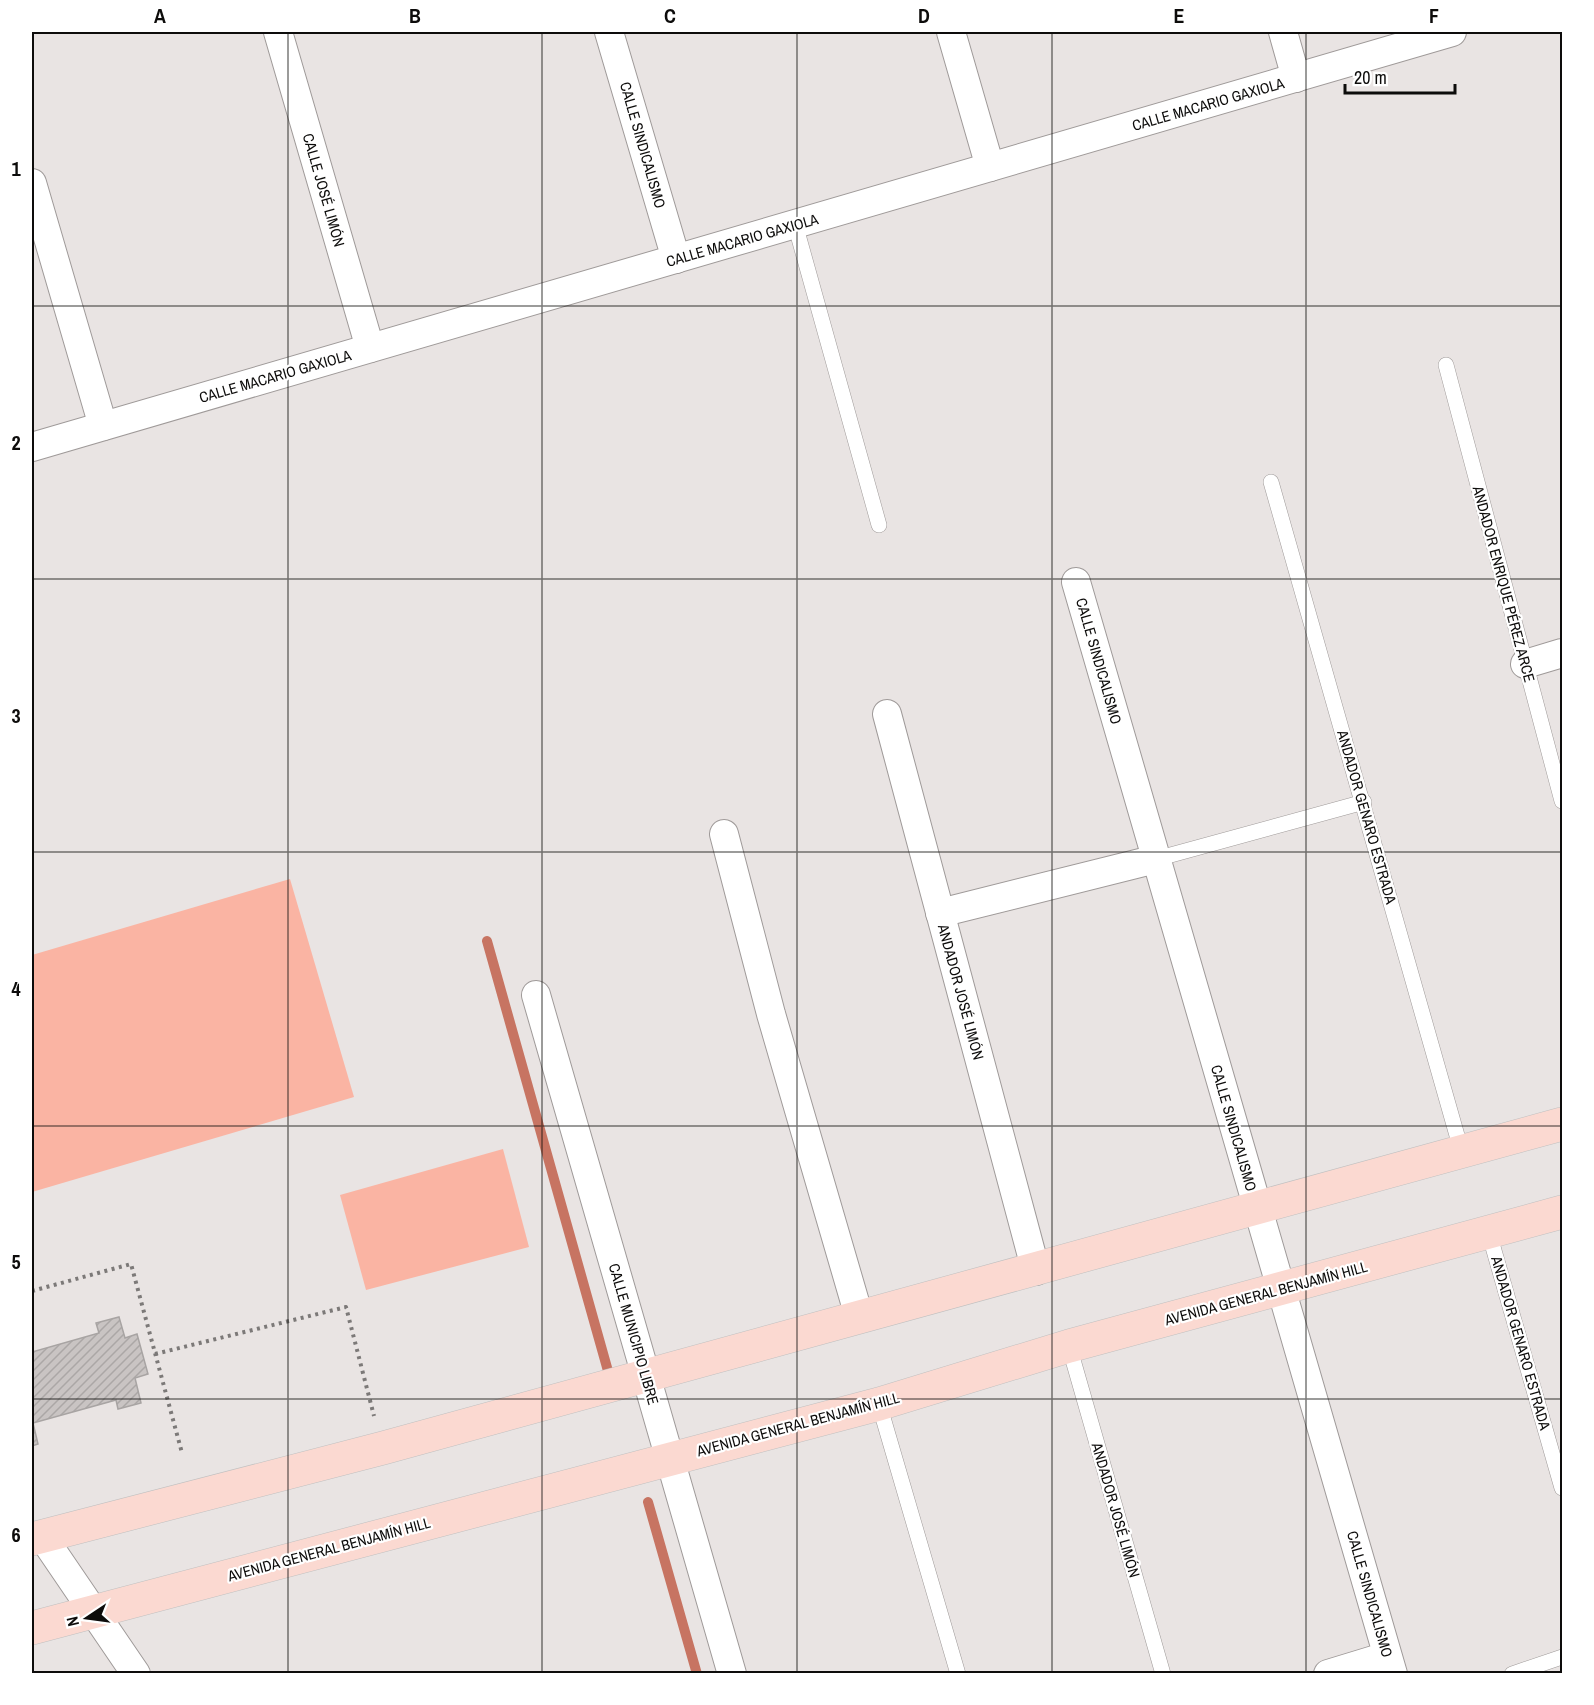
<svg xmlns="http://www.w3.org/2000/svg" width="1594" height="1705" font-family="'Archivo Narrow',sans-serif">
<defs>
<pattern id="building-hatch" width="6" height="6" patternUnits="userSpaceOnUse" patternTransform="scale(1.5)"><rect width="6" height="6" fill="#c9c4c3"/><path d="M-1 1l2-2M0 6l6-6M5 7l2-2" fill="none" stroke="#aba7a6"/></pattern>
</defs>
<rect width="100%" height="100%" fill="#e9e4e3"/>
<!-- green -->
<g fill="#fab4a3">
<polygon points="290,879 354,1097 32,1192 32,955"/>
<polygon points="503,1149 529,1247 366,1290 340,1195"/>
</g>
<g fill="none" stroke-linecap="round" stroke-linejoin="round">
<!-- stream -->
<g stroke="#c77462" stroke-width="10">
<polyline points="487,941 608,1371"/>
<polyline points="648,1502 697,1674"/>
</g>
</g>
<!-- building -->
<polygon fill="url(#building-hatch)" stroke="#a8a4a3" stroke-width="1.5" points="119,1317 125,1338 137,1334 148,1374 135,1378 141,1403 118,1409 116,1400 33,1423 38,1444 32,1446 32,1352 99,1333 96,1323"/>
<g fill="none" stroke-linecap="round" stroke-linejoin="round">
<defs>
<g id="lane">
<polyline points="795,224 879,525"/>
<polyline points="1446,365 1562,801"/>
<polyline points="1271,482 1462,1153"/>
<polyline points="1156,859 1364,802"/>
<polyline points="1489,1233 1562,1488"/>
<polyline points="1069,1346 1163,1674"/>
<polyline points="879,1404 958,1674"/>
<polyline points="1512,1674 1562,1657"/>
</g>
<g id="street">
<polyline points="278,32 370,348"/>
<polyline points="609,32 676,259"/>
<polyline points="951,32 990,167"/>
<polyline points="1283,32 1296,78"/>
<polyline points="32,183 103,426"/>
<polyline points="32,447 1452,32"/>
<polyline points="1076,582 1393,1674"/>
<polyline points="1525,664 1562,653"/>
<polyline points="887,714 1036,1271"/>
<polyline points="724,834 771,1014 859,1316"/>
<polyline points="940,913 1156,859"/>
<polyline points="536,995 732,1674"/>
<polyline points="42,1536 136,1674"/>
<polyline points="1328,1674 1387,1656"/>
</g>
<g id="primary">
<polyline points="32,1539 383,1448 1562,1124"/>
<polyline points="32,1628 879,1404 1069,1346 1562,1212"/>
</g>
</defs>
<!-- lane casing -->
<use href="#lane" stroke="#9f9a99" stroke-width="16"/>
<!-- street casing -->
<use href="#street" stroke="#9f9a99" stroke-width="30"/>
<!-- primary casing -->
<use href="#primary" stroke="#c0c0c0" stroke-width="34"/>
<!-- path -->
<g stroke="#7c7978" stroke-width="4" stroke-dasharray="3 4.5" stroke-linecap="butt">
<polyline points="32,1291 131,1264 182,1453"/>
<polyline points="155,1354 346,1307 374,1416"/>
</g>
<!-- lane -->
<use href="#lane" stroke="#fff" stroke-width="15"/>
<!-- street -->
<use href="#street" stroke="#fff" stroke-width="28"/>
<!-- primary -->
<use href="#primary" stroke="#fbd9d1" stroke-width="33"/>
</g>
<!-- grid -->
<path fill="none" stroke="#0d0c0b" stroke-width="1.5" stroke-opacity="0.55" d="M 288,32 L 288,1674M 542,32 L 542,1674M 797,32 L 797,1674M 1052,32 L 1052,1674M 1306,32 L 1306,1674M 32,306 L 1562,306M 32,579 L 1562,579M 32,852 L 1562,852M 32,1126 L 1562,1126M 32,1399 L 1562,1399"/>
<g text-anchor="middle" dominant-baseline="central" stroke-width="4.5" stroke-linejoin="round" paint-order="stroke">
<!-- street labels -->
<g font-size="15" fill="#0d0c0b" stroke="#fff">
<text transform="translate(1208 104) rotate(-16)">CALLE MACARIO GAXIOLA</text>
<text transform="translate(643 145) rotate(74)">CALLE SINDICALISMO</text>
<text transform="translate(324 190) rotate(74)">CALLE JOSÉ LIMÓN</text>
<text transform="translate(742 240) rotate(-16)">CALLE MACARIO GAXIOLA</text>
<text transform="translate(275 376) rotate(-16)">CALLE MACARIO GAXIOLA</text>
<text transform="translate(1504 584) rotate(75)">ANDADOR ENRIQUE PÉREZ ARCE</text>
<text transform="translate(1099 661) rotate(74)">CALLE SINDICALISMO</text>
<text transform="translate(1367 817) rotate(74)">ANDADOR GENARO ESTRADA</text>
<text transform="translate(961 992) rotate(75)">ANDADOR JOSÉ LIMÓN</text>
<text transform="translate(1234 1128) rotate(74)">CALLE SINDICALISMO</text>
<text transform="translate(1266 1293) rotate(-15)">AVENIDA GENERAL BENJAMÍN HILL</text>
<text transform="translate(634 1334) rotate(74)">CALLE MUNICIPIO LIBRE</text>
<text transform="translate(1521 1343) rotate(74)">ANDADOR GENARO ESTRADA</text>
<text transform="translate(798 1424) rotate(-15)">AVENIDA GENERAL BENJAMÍN HILL</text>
<text transform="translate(1116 1510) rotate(74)">ANDADOR JOSÉ LIMÓN</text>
<text transform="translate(329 1549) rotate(-15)">AVENIDA GENERAL BENJAMÍN HILL</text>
<text transform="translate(1370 1594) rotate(74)">CALLE SINDICALISMO</text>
</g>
</g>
<!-- border -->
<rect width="1594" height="1705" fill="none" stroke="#ffffff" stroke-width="66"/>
<!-- north arrow -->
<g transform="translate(87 1618) rotate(257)" stroke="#ffffff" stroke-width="4.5" paint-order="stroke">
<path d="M0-4.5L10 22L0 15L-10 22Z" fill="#0d0c0b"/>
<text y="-9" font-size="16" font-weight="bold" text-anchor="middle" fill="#0d0c0b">N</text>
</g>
<!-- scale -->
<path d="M1345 84v9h110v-9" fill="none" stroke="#0d0c0b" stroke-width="3"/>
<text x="1354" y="84" font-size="18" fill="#0d0c0b" stroke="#ffffff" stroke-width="4.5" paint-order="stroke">20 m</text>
<rect x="33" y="33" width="1528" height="1639" fill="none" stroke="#0d0c0b" stroke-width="2"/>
<g font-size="20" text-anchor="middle" font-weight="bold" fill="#0d0c0b">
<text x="160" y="23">A</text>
<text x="415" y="23">B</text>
<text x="670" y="23">C</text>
<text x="924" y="23">D</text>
<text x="1179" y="23">E</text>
<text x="1434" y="23">F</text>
<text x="16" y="176">1</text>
<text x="16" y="450">2</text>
<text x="16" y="723">3</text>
<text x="16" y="996">4</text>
<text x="16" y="1269">5</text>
<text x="16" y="1542">6</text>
</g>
</svg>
